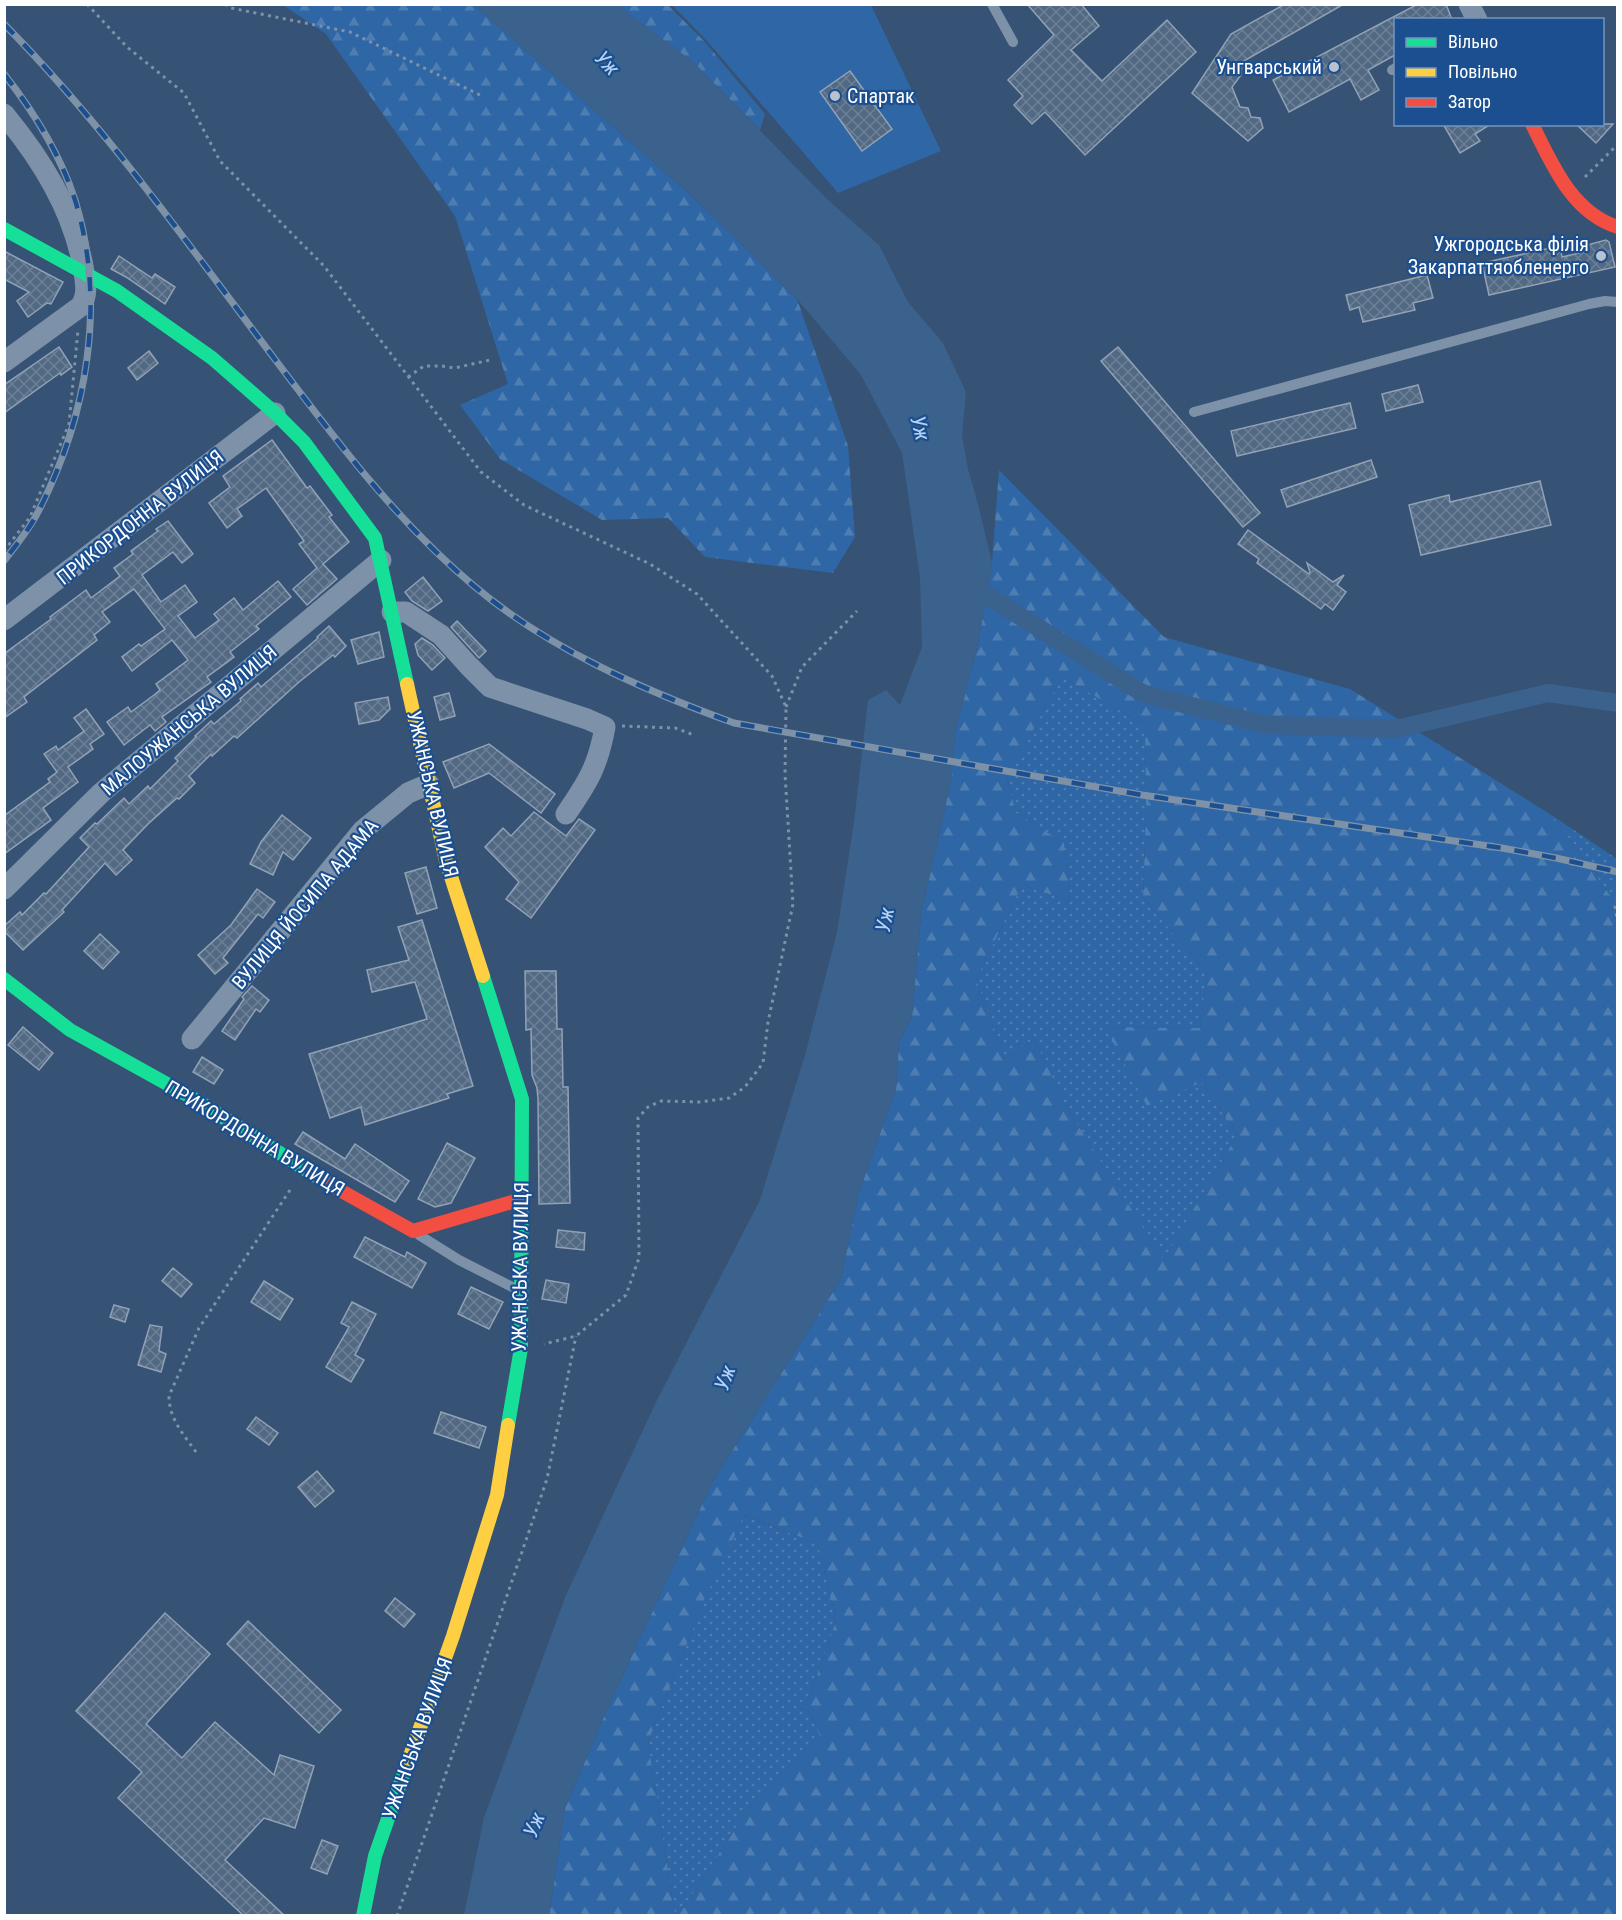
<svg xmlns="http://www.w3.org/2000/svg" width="1622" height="1920" font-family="'Roboto Condensed',sans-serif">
<defs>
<pattern id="grass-dots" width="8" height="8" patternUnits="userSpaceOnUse" patternTransform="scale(1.5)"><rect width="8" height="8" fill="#2f66a5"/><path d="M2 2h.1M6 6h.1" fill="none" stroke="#4e7db2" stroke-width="1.8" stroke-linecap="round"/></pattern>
<pattern id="forest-firs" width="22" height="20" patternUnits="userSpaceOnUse" patternTransform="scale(1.5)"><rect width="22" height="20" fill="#2f66a5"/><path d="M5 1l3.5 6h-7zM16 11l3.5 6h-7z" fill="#4e7db2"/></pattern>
<pattern id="building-cross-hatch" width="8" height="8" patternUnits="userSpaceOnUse" patternTransform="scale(1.5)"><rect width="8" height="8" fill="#526984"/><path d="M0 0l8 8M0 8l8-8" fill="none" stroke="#6c8096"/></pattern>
</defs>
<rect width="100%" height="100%" fill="#365274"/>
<!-- grass -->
<g fill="url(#grass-dots)">
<polygon points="1062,677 1145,725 1146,808 1143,898 1207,973 1200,1028 1106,1027 1202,1082 1237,1135 1164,1261 1066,1107 1034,1039 1005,1059 976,979 1022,885 1070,901 1064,843 1016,813 1007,777"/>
<polygon points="1553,816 1617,859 1617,905"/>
<polygon points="743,1515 818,1544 836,1621 806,1706 820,1735 749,1807 679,1915 675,1915 648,1742 705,1598"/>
</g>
<!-- forest -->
<g fill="url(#forest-firs)" fill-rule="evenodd">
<polygon points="283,5 474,5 691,195 797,299 848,446 855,537 833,573 705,557 668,518 602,520 500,459 460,405 508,384 455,216 326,34"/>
<polygon points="620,5 668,5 705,42 765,114 760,130 693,62 632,17"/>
<path d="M 999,470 L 1164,637 L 1350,689 L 1553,816 L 1617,905 L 1617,1915 L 679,1915 L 749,1807 L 820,1735 L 806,1706 L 836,1621 L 818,1544 L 744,1515 L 705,1598 L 648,1742 L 675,1915 L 549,1916 L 565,1808 L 609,1705 L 713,1481 L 841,1279 L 859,1192 L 896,1089 L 899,1042 L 912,1016 L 921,914 L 951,781 L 955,733 L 978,644 L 992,562 ZM 1062,677 L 1145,725 L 1146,808 L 1143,898 L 1207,973 L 1200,1028 L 1105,1027 L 1147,1106 L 1202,1082 L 1237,1135 L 1164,1260 L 1066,1107 L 1034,1039 L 1005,1059 L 976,979 L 1022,885 L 1070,901 L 1064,843 L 1016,813 L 1007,778 Z"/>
</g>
<!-- garden -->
<polygon fill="#2f66a5" points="672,5 871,5 941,151 838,193 707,41"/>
<!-- water -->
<polygon fill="#3b618d" points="474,5 620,5 633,17 693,62 826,198 879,245 908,302 943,343 966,392 962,435 968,469 978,504 992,562 978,644 955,733 951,781 921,914 912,1016 899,1042 896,1089 859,1192 841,1279 713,1481 609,1705 565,1808 549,1916 464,1915 484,1817 566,1595 657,1400 760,1200 805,1055 837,932 854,822 868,700 886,690 900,705 922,647 920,578 902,453 861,375 797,299 691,195"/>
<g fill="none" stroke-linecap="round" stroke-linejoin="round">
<!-- canal -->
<polyline stroke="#3b618d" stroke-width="18" points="967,583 1144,694 1267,725 1396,729 1548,693 1618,703"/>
</g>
<!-- building -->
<g fill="url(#building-cross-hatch)" stroke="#92a2b6" stroke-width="1.5">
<polygon points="1027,4 1081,4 1099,26 1071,50 1102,81 1167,20 1196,52 1085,155 1045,112 1032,124 1014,105 1023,96 1008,80 1054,35"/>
<polygon points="1285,4 1344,4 1242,62 1241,75 1232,87 1240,107 1248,108 1251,117 1260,118 1263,128 1248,141 1192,93 1231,34"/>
<polygon points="1418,4 1446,4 1452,20 1395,20 1395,55 1368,70 1379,90 1361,100 1350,79 1289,112 1273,80"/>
<polygon points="850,71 892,129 862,151 820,92"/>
<polygon points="1443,124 1491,124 1475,134 1480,141 1460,153"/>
<polygon points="1576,124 1613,124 1596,143"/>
<polygon points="1606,240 1609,242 1615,267 1489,295 1482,263 1560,246 1562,257 1588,251 1587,245"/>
<polygon points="4,251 63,282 51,304 47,303 28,317 17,301 29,292 4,279"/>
<polygon points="119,256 152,278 155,274 175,287 165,304 126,277 111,269"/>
<polygon points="1427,275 1433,298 1413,303 1415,310 1363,322 1359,307 1350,310 1346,295"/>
<polygon points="59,347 72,367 61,375 60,373 4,413 4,385"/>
<polygon points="1118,347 1260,513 1243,527 1101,361"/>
<polygon points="149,351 158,363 137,380 128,368"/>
<polygon points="1418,385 1423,402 1386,411 1382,394"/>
<polygon points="1350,403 1356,428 1237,456 1231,431"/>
<polygon points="272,440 307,488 310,486 332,515 329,517 349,542 323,564 337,579 307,605 293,589 317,568 299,544 304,541 266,488 237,509 242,516 227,528 209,503 230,487 223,476"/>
<polygon points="1371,460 1377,477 1287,507 1281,490"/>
<polygon points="1540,481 1551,525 1421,555 1409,505 1449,495 1450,502"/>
<polygon points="168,521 193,554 182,563 173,552 142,575 161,602 185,585 197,602 178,616 195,638 219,620 214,614 234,598 243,610 278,581 291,597 256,626 259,629 230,652 234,657 207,677 211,682 162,717 166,722 155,731 150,725 124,745 107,722 128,707 131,712 154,695 160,690 156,684 188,660 172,640 132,671 122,657 139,644 141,646 165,629 134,589 102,612 110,622 94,635 97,640 24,697 27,702 4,718 4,654 51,619 50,617 86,590 91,598 120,576 114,568 133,554 131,551 158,531 156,529"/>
<polygon points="1248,530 1309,574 1310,572 1307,563 1333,582 1344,575 1337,585 1346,592 1333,610 1325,604 1321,609 1257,563 1259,559 1238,544"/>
<polygon points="423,577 442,601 428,611 412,601 405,592"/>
<polygon points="457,621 486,651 479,658 451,627"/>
<polygon points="329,626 346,646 335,657 333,655 299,682 237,738 234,736 212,756 211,754 189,776 195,783 179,799 177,798 148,824 123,850 132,860 116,875 105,863 62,910 64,912 23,950 4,931 4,926 20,912 22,915 44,893 46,894 89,847 80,838 95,823 97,824 124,798 129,804 148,786 150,789 178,761 175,758 196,737 195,736 211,721 214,724 241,701 240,699 258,683 261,687 318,638 317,637"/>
<polygon points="379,632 384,657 358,664 351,640"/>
<polygon points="422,638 433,645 445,658 432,670 418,655 415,644"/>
<polygon points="449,693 455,716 440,720 434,697"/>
<polygon points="388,697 390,709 379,720 359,724 355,703"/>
<polygon points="86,709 104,734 90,744 93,749 68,767 78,782 43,808 51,820 4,854 4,816 50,782 48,779 57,772 44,754 56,746 58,750 84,731 74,718"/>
<polygon points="489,744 555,794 541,813 489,773 454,788 443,762"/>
<polygon points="534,812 566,836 579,819 595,830 531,918 506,899 519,882 485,847 503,828 511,836"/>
<polygon points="282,815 311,838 293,860 283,852 273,875 250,864 261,842"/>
<polygon points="426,867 437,908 417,914 405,873"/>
<polygon points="257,889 275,902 263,918 258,914 223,958 228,963 215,974 198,955 231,925"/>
<polygon points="422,920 473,1086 447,1094 449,1098 365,1125 361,1107 330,1118 309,1054 427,1019 415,982 372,992 367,970 409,960 398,927"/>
<polygon points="100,934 119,952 103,969 84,951"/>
<polygon points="525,971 556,971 557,1029 562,1029 563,1087 568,1087 570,1203 539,1204 538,1099 537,1088 532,1075 531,1029 526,1030"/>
<polygon points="252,986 269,1000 260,1012 256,1009 235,1040 222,1031 244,999 242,997"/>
<polygon points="23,1027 53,1053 39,1070 8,1045"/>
<polygon points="202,1057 223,1070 214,1084 193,1072"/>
<polygon points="303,1132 345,1159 355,1144 409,1181 395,1202 295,1144"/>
<polygon points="447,1143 475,1158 451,1203 435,1207 418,1199"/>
<polygon points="558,1230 585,1233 584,1250 556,1247"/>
<polygon points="365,1237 405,1257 407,1252 426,1263 412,1288 354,1257"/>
<polygon points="173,1268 192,1284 181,1297 162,1281"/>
<polygon points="546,1280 569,1284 566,1303 542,1299"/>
<polygon points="264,1281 293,1299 280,1320 251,1302"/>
<polygon points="471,1287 503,1302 489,1329 458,1314"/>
<polygon points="352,1302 376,1314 355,1355 364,1360 351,1382 326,1367 349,1327 341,1323"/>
<polygon points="114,1305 129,1309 125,1322 110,1317"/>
<polygon points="150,1325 162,1327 159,1351 166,1354 161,1372 138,1365"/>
<polygon points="441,1412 486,1427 479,1448 434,1433"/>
<polygon points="256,1417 278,1433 269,1445 247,1429"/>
<polygon points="317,1471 334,1491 315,1507 298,1487"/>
<polygon points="395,1598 415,1614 404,1627 385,1611"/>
<polygon points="165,1613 210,1654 146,1724 182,1758 215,1722 274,1775 280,1755 314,1766 295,1828 264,1818 225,1860 285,1916 244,1916 118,1798 142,1772 76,1711"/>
<polygon points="248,1621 341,1710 319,1733 227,1644"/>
<polygon points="322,1840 338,1846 327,1874 311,1868"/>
</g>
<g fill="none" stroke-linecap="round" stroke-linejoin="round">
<!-- path -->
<g stroke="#7d92a8" stroke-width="3" stroke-dasharray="3 4.5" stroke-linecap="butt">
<polyline points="87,4 127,47 184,93 220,161 324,266 481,472 524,505 650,564 697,594 772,676 786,707 785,774 793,904 768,1022 763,1063 745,1087 729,1098 700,1102 661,1101 648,1107 638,1118 639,1258 626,1295 576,1336 544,1344"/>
<polyline points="225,4 231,8 350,32 482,96"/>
<polyline points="1585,177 1618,144"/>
<polyline points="408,377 424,366 442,366 455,368 490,360"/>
<polyline points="4,551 30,517 69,424 78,330"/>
<polyline points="786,707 802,667 857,611"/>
<polyline points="622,726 675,728 694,735"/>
<polyline points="1618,899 1615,906 1618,925"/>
<path d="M 196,1452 C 184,1435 169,1419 169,1396 L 199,1328 L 292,1187"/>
<polyline points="397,1916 547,1479 576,1336"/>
</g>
<!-- lane -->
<g stroke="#7d92a8" stroke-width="10">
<polyline points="992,4 1013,42"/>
<polyline points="1392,70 1396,68"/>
<polyline points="1194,412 1589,304 1605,301 1618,302"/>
<polyline points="419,1235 459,1260 518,1290"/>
</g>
<!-- street -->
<g stroke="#7d92a8" stroke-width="21">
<polyline points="1469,4 1477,20"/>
<path d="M 4,114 C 41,159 72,208 83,266 C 85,281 89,293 81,306 L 4,362"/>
<path d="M 392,612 L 406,612 L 441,635 L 469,666 L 490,687 L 587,719 L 605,727 C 598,766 588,782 566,814"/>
<polyline points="4,620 275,413"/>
<polyline points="4,889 101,793 381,560"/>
<polyline points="192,1039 363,830 408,793 429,784"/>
</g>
<!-- fast -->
<g stroke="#16e098" stroke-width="14">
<polyline points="4,229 117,291 212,358 275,413 304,442 375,538 407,684"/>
<polyline points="483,976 522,1099 521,1348 508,1425"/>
<polyline points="4,979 70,1030 196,1100 327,1183"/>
<polyline points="363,1916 375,1856 405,1770"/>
</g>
<!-- slow -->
<g stroke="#ffcf43" stroke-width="14">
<polyline points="407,684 446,861 483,976"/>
<polyline points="405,1770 453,1636 497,1495 508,1425"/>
</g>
<!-- jam -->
<g stroke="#f24e42" stroke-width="14">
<path d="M 1532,124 C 1552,164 1572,213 1618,227"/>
<polyline points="327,1183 413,1231 522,1199"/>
</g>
<defs>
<g id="rail">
<path d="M 4,24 C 105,126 187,243 274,358 C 335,439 396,521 474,586 C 549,649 643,690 734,723 L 1142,795 L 1502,848 L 1556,858 L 1618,872"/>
<path d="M 4,74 C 34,112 60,154 75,200 C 107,304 87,417 38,512 C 29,530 16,545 4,561"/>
</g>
</defs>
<!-- rail casing -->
<use href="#rail" stroke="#7e92a7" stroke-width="7"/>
<!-- rail -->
<use href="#rail" stroke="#1b4f8f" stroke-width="4.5" stroke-dasharray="14" stroke-linecap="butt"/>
</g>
<!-- markers -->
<g fill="#b9c2ce" stroke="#1b4f8f" stroke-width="2">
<circle cx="1334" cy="67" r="6"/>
<circle cx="835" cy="96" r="6"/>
<circle cx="1601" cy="256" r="6"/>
</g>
<g text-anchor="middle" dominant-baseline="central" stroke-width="4.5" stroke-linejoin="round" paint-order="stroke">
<!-- poi labels -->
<g font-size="20" fill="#fff" stroke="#1b4f8f" text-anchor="end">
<text x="1322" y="67">Унгварський</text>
<text x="847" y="96" text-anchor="start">Спартак</text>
<text x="1589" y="244">Ужгородська філія<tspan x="1589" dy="23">Закарпаттяобленерго</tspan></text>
</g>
<!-- street labels -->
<g font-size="20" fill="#fff" stroke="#1b4f8f">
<text transform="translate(140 517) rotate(-38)">ПРИКОРДОННА ВУЛИЦЯ</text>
<text transform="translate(189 720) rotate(-40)">МАЛОУЖАНСЬКА ВУЛИЦЯ</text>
<text transform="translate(433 794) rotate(77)">УЖАНСЬКА ВУЛИЦЯ</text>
<text transform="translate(305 904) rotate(-50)">ВУЛИЦЯ ЙОСИПА АДАМА</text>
<text transform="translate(255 1138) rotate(31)">ПРИКОРДОННА ВУЛИЦЯ</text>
<text transform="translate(520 1267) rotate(-89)">УЖАНСЬКА ВУЛИЦЯ</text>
<text transform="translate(417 1738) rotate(-70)">УЖАНСЬКА ВУЛИЦЯ</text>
</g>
<!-- water labels -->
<g font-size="21" font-style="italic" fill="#b5d3f5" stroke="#1b4f8f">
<text transform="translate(607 63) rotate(47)">Уж</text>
<text transform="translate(920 428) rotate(76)">Уж</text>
<text transform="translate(885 920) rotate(-78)">Уж</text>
<text transform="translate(725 1378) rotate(-70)">Уж</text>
<text transform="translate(534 1825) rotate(-67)">Уж</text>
</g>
</g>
<!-- border -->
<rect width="1622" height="1920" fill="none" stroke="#ffffff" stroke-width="12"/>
<!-- legend -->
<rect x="1394" y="18" width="210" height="108" fill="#1b4f8f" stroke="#7695bc" stroke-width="1.5"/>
<rect x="1406" y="38" width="30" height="9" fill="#16e098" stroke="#7695bc" stroke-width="1.5"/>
<text x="1448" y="48" font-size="18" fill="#ffffff">Вільно</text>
<rect x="1406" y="68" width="30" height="9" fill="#ffcf43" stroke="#7695bc" stroke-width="1.5"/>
<text x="1448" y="78" font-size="18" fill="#ffffff">Повільно</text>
<rect x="1406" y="98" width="30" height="9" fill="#f24e42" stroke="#7695bc" stroke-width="1.5"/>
<text x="1448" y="108" font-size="18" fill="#ffffff">Затор</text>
</svg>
